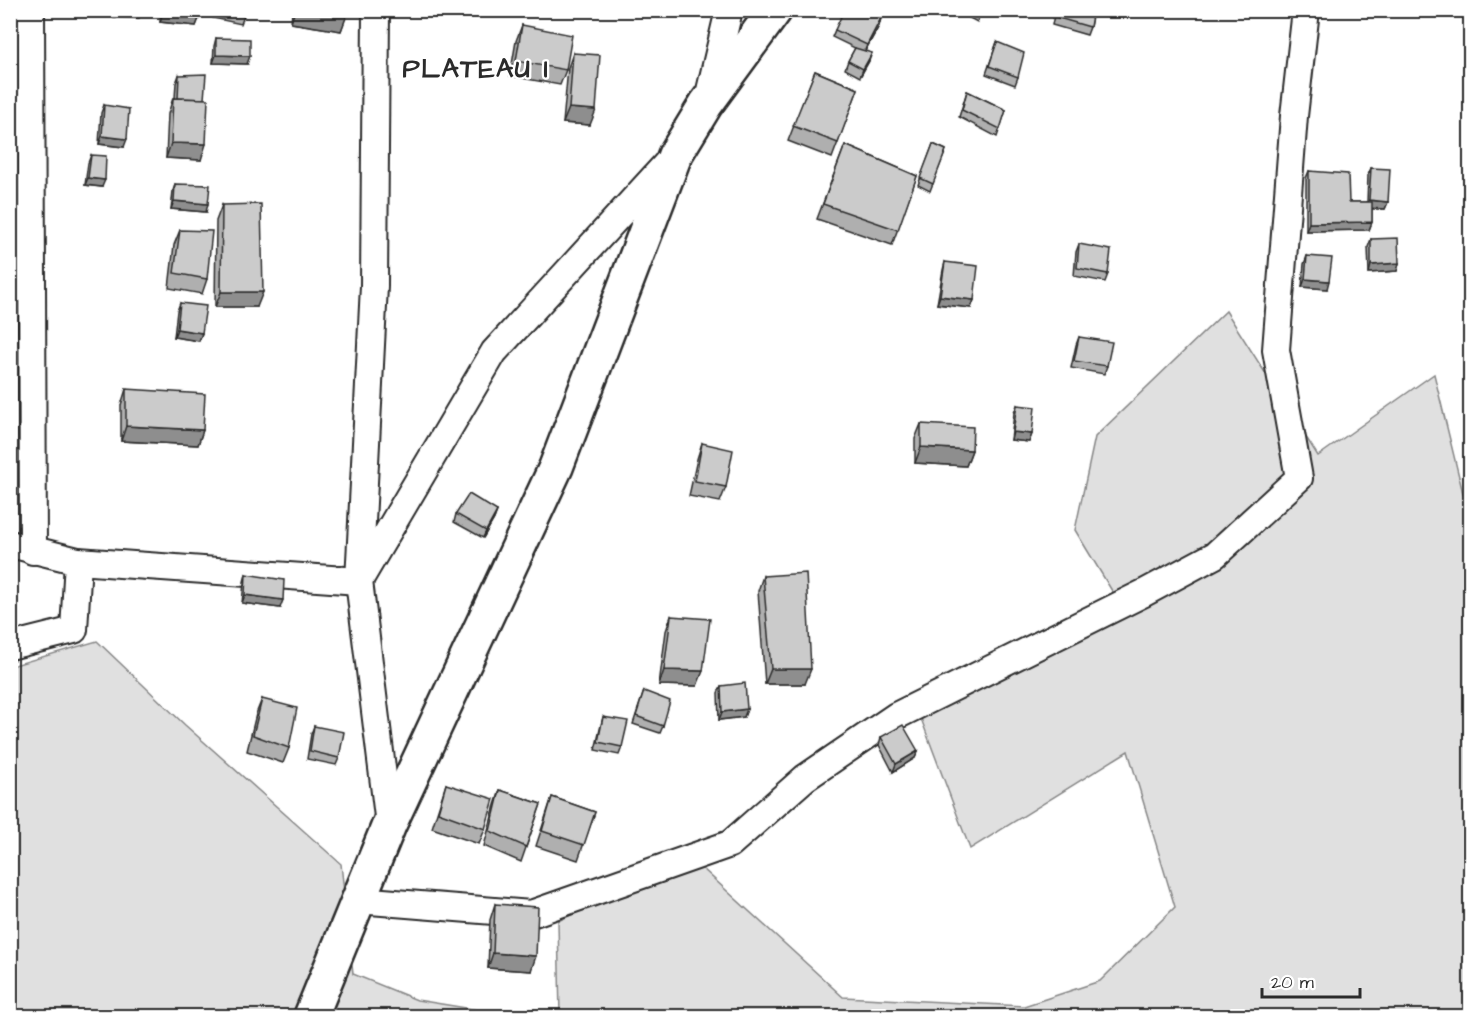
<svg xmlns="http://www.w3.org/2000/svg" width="1481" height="1027" font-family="'Architects Daughter',sans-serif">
<rect width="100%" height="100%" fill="#fff"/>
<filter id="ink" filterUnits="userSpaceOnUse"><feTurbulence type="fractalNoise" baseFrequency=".0167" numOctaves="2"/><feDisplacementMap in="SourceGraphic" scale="12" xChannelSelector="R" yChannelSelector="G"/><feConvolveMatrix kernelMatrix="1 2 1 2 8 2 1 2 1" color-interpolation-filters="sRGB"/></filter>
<g filter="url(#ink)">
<!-- green -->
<g fill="#e0e0e0" stroke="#868686" stroke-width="1.5">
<polygon points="1226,311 1318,456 1434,374 1470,522 1470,1016 560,1016 558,921 691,858 843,997 1024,1006 1100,981 1175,907 1128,751 970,849 914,700 1120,604 1075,530 1095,437"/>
<polygon points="97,641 185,725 341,864 353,974 417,1000 515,1016 11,1016 11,666"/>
</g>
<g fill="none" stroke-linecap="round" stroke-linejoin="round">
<defs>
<g id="minor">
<polyline points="31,10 33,551"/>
<polyline points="376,10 374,286 359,581 389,825"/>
<polyline points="709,95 729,10"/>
<polyline points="10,544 78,561 359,581 494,352 668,162"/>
<polyline points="10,646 74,630 78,561"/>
<polyline points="358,900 531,914 730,844 805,778 896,716 1144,593 1215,555 1299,478 1276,350 1294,116 1306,10"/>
</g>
<polyline id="tertiary" points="311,1016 389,825 556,467 675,155 706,104 775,10"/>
</defs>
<!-- minor casing -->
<use href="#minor" stroke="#2b2b2b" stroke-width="30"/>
<!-- tertiary casing -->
<use href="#tertiary" stroke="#2b2b2b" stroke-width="38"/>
<!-- minor -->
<use href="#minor" stroke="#fff" stroke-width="26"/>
<!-- tertiary -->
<use href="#tertiary" stroke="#fff" stroke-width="33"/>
</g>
<!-- wall -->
<g fill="#afafaf" stroke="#2b2b2b" stroke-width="1.5">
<polygon points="161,10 202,10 196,26 160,22"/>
<polygon points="215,10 246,10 241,24 213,18"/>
<polygon points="292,10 348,10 341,31 291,23"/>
<polygon points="959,10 982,10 977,22 958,12"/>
<polygon points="1055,10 1093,10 1090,27 1087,35 1052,25"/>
<polygon points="881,18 879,26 865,51 869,61 860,77 845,69 848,61 855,48 832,37 835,30"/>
<polygon points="522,25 566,70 560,85 510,76 516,41"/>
<polygon points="216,38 247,64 213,63 214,46"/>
<polygon points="997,42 1018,77 1015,85 986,74"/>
<polygon points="573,53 590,125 563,123 568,68"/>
<polygon points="815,71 858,89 832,158 788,141"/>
<polygon points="179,75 201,160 166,158 168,114 173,98 175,98 176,83"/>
<polygon points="967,91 1006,110 997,137 959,117"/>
<polygon points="104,105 124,147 99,144 101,113"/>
<polygon points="933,144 946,150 930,191 918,185"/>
<polygon points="845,145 917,176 892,245 817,219"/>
<polygon points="91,155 102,187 85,185 88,163"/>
<polygon points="1371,168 1388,202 1385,209 1372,209 1372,222 1369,230 1306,231 1306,178 1309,171 1349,202 1367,202 1368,175"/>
<polygon points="175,184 206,212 171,209 173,191"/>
<polygon points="222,205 257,307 215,307 216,221"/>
<polygon points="180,230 207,279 202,294 169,288 174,245"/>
<polygon points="1371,239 1399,263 1397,271 1369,273 1368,247"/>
<polygon points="1079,244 1108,274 1105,282 1074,276 1076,252"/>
<polygon points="1307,256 1327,289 1302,287 1304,264"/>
<polygon points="945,262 974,300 971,308 937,304 943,270"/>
<polygon points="180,303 202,333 199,341 174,337 177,311"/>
<polygon points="1079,337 1107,366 1104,374 1071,368 1076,345"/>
<polygon points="126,389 203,430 198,445 121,441 121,405"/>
<polygon points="1017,405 1032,434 1029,442 1011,440 1014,413"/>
<polygon points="921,424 972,450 966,466 915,463 915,439"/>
<polygon points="702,443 726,487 720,502 689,496 697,459"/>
<polygon points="497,511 494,519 483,538 454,522 456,514"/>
<polygon points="246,574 280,608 242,603 244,582"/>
<polygon points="763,576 805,684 765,684 758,591"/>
<polygon points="671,616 697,686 659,685 666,631"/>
<polygon points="721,686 747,709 744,717 719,720 718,693"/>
<polygon points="644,691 663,726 660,733 633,724"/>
<polygon points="262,699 289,748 283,763 247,751 256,714"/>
<polygon points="603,717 622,747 619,755 595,750 601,725"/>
<polygon points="314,726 339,758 336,765 307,759 311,734"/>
<polygon points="881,737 918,751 915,758 893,772 879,745"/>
<polygon points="446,784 485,829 479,844 432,828"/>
<polygon points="500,790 541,804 521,862 484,846 495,805"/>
<polygon points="552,797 595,812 578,860 536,846"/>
<polygon points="495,904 531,971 488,968 490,920"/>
</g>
<!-- shaded-wall -->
<g fill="#8e8e8e" stroke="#2b2b2b" stroke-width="1.5">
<polygon points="109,10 142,10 139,18 107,17"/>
<polygon points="164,10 198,10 202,11 196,26 160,22"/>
<polygon points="295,10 313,10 347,15 341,31 291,23"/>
<polygon points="881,18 879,26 864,53 867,45"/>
<polygon points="872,53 869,61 860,77 863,69"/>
<polygon points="216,55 250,56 247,64 213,63"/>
<polygon points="569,108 596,110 590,125 563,123"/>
<polygon points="102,136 127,139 124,147 99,144"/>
<polygon points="171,143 206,144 201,160 166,158"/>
<polygon points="88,178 105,180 102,187 85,185"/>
<polygon points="1369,200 1388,202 1385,209 1366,208"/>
<polygon points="174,201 208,204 206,212 171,209"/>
<polygon points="1372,222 1369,230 1306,231 1309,223"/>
<polygon points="1399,263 1397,271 1369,273 1371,265"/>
<polygon points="1305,279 1329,281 1327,289 1302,287"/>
<polygon points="221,292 263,292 257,307 215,307"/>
<polygon points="940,296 974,300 971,308 937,304"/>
<polygon points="177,329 202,333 199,341 174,337"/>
<polygon points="126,426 203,430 198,445 121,441"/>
<polygon points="1013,432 1032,434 1029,442 1011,440"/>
<polygon points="921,447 972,450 966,466 915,463"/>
<polygon points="497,511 494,519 483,538 486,531"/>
<polygon points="245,595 283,600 280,608 242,603"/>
<polygon points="771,669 811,669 805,684 765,684"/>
<polygon points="664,670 703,671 697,686 659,685"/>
<polygon points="747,709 744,717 719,720 722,712"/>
<polygon points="918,751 915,758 893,772 896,764"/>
<polygon points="493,953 536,956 531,971 488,968"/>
</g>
<!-- building -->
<g fill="#cbcbcb" stroke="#2b2b2b" stroke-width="1.5">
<polygon points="313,10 348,10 347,15"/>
<polygon points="844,10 867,10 881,18 867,45 835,30"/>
<polygon points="973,10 982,10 980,14"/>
<polygon points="1056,10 1093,10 1090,27 1055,17"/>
<polygon points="522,25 572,35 566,70 516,61"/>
<polygon points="216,38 250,39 250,56 216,55"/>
<polygon points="997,42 1024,53 1018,77 989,66"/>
<polygon points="855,48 872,53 863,69 848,61"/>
<polygon points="573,53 600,55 596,110 569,108"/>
<polygon points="815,71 858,89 838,143 793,126"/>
<polygon points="206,74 204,99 178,98 179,75"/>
<polygon points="967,91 1006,110 1000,129 962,110"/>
<polygon points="173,98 208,99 206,144 171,143"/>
<polygon points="104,105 129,109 127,139 102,136"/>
<polygon points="933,144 946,150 933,184 920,178"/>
<polygon points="845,145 917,176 898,230 823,204"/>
<polygon points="91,155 106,156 105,180 88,178"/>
<polygon points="1371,168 1390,169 1388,202 1369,200"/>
<polygon points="1309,171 1348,174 1349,202 1372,202 1372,222 1309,223"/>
<polygon points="175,184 210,185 208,204 174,201"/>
<polygon points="261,204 263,292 221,292 222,205"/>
<polygon points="180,230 212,231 207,279 174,273"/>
<polygon points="1398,238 1399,263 1371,265 1371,239"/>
<polygon points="1079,244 1111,250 1108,274 1077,268"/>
<polygon points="1307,256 1332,258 1329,281 1305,279"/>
<polygon points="945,262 978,266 974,300 940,296"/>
<polygon points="180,303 206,306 202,333 177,329"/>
<polygon points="1079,337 1112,342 1107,366 1074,361"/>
<polygon points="126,389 205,394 203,430 126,426"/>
<polygon points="1017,405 1035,407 1032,434 1013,432"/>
<polygon points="921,424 973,427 972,450 921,447"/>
<polygon points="702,443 733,450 726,487 695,481"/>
<polygon points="469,494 497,511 486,531 456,514"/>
<polygon points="806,573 811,669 771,669 763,576"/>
<polygon points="246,574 284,580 283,600 245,595"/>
<polygon points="671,616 710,619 703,671 664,670"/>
<polygon points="745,683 747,709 722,712 721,686"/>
<polygon points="644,691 670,701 663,726 636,716"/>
<polygon points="262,699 297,708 289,748 253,735"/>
<polygon points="603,717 628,721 622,747 598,742"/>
<polygon points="903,725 918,751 896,764 881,737"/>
<polygon points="314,726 344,732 339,758 310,751"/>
<polygon points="446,784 494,799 485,829 438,812"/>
<polygon points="500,790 541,804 526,847 490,831"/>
<polygon points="552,797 595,812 584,845 542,831"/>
<polygon points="495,904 538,907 536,956 493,953"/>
</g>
</g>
<g text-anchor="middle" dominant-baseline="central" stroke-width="4.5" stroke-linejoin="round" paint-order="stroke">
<!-- district labels -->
<g font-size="27" font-weight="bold" letter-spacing="1.5" fill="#2b2b2b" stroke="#fff">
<text x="476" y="69">PLATEAU I</text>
</g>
</g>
<!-- margin -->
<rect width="1481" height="1027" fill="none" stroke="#fff" stroke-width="36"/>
<rect x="18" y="18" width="1445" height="991" fill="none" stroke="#2b2b2b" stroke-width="2" filter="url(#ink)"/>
<!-- scale -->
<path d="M1262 988v9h98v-9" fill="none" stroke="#2b2b2b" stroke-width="3"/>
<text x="1271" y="988" font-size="18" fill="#2b2b2b" stroke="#ffffff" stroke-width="4.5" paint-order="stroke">20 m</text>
</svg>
